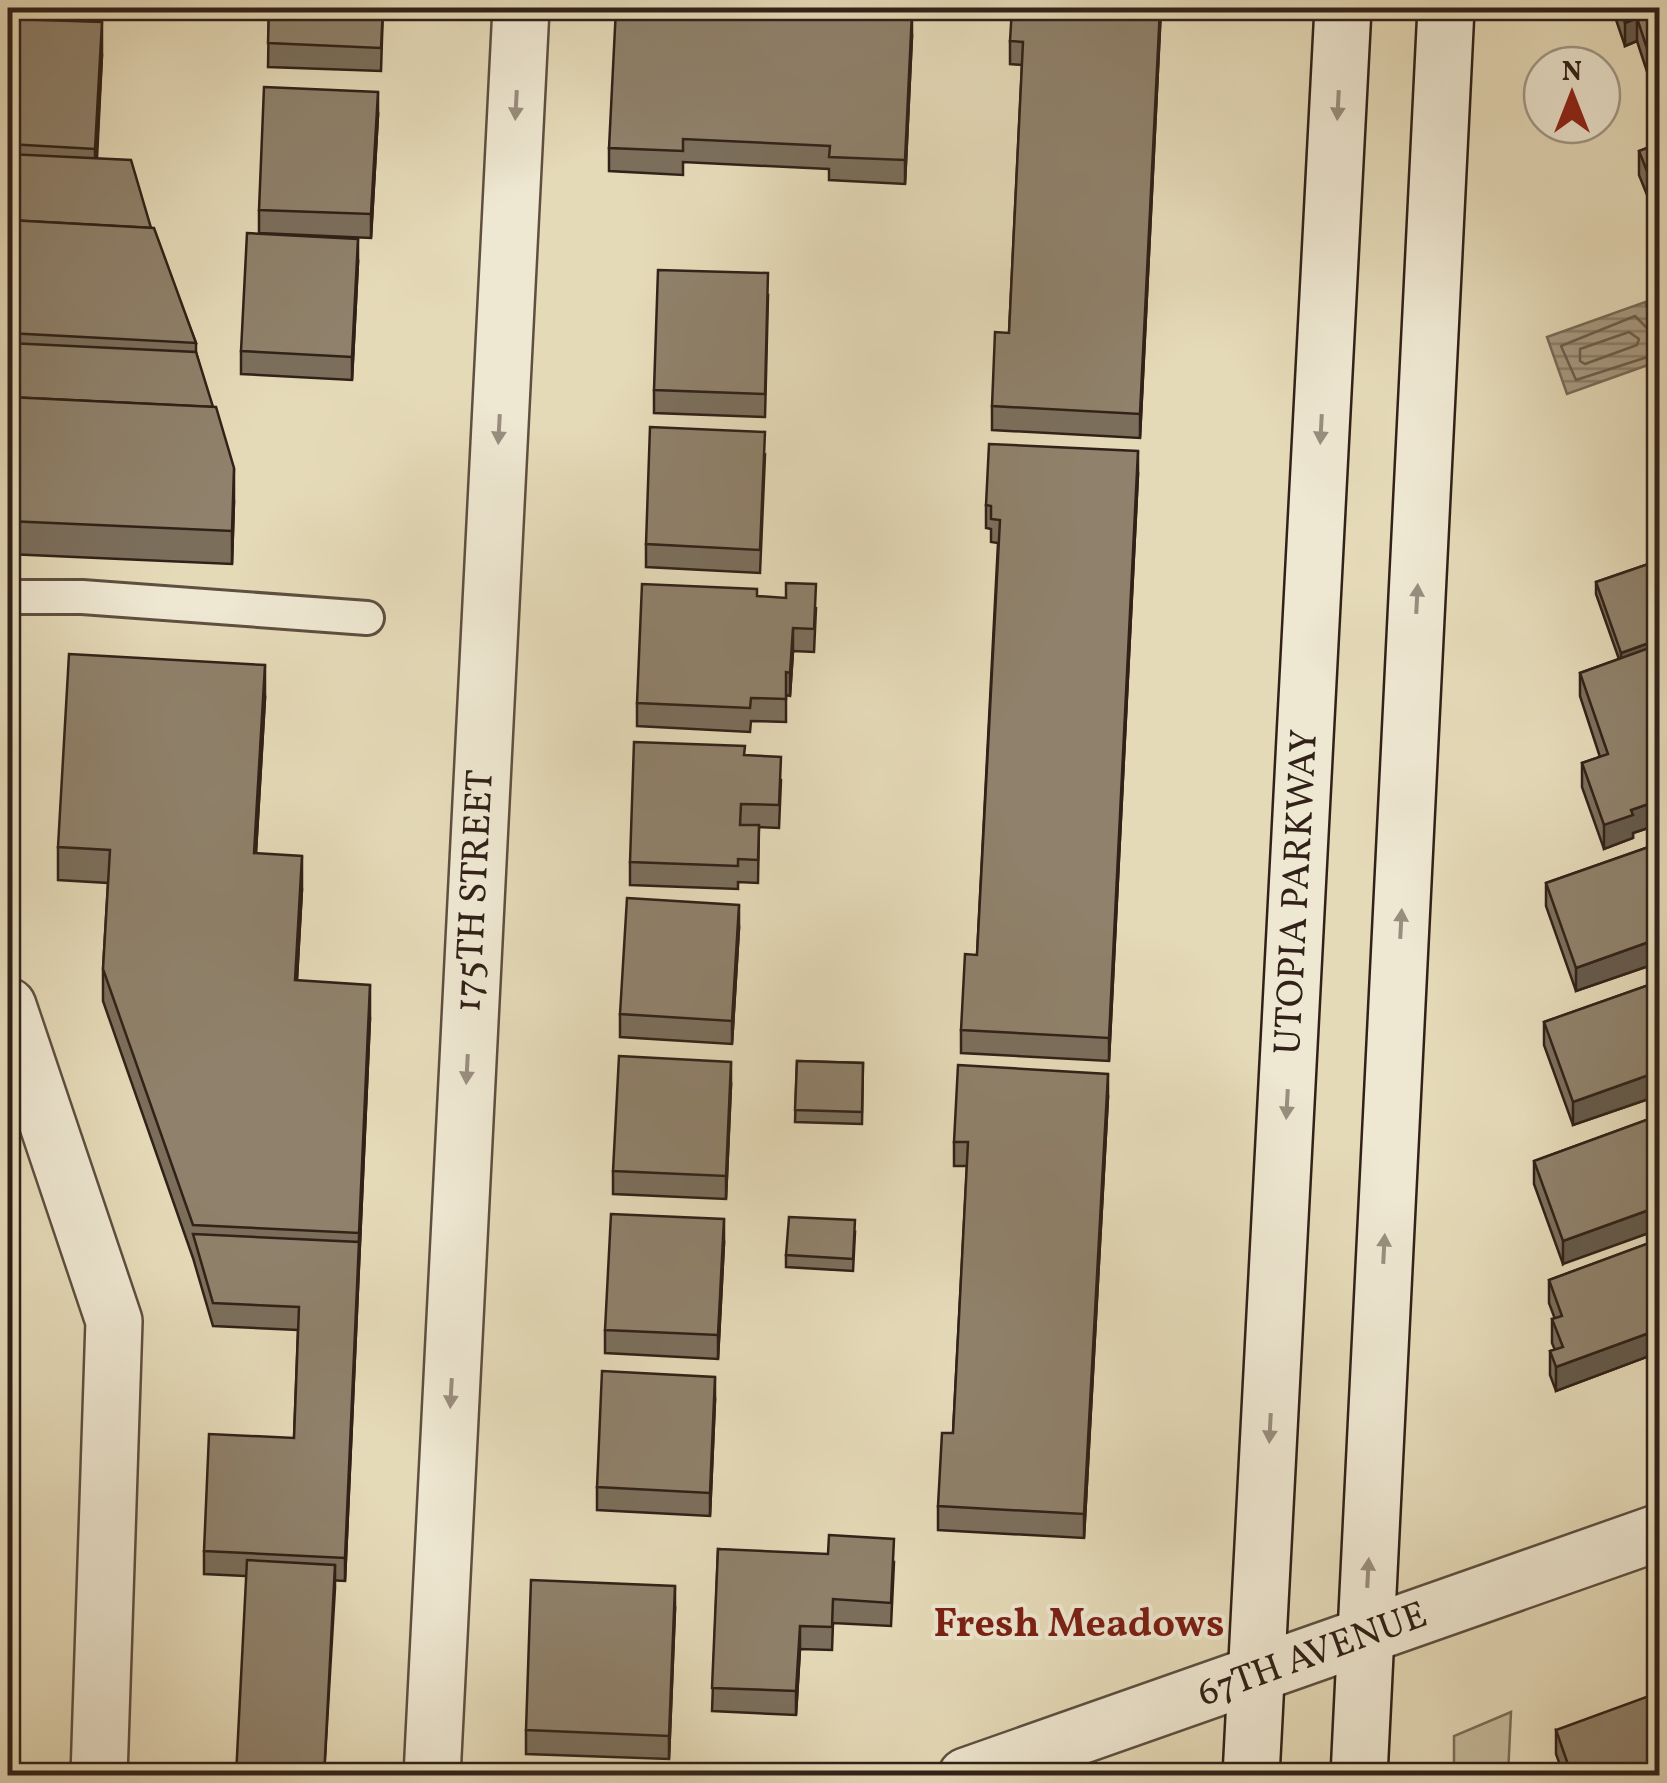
<svg xmlns="http://www.w3.org/2000/svg" width="1667" height="1783" font-family="Vollkorn,serif">
<defs>
<pattern id="water-rules" width="6" height="5" patternUnits="userSpaceOnUse" patternTransform="scale(2.5)"><rect width="6" height="5" fill="#a89b82"/><path d="M0 2.5h6" fill="none" stroke="#897e69"/></pattern>
</defs>
<rect width="100%" height="100%" fill="#e5dab8"/>
<filter id="stains"><feTurbulence type="fractalNoise" baseFrequency=".002" numOctaves="4"/><feColorMatrix values="0 0 0 0 .2 0 0 0 0 .09 0 0 0 0 .02 0 0 0 .5 -.17"/></filter>
<radialGradient id="worn" r=".72"><stop offset=".6" stop-color="#630" stop-opacity="0"/><stop offset="1" stop-color="#630" stop-opacity=".3"/></radialGradient>
<!-- green -->
<polygon fill="#c6bb9d" stroke="#7c6e5a" stroke-width="2.5" points="1511,1712 1508,1775 1454,1775 1454,1736"/>
<!-- water -->
<polygon fill="url(#water-rules)" stroke="#786a58" stroke-width="2.5" points="1645,302 1651,320 1659,318 1659,361 1567,394 1547,337"/>
<g fill="none" stroke-linecap="round" stroke-linejoin="round">
<!-- shore -->
<g stroke="#6c5e4d" stroke-width="2.5">
<polyline points="1660,328 1648,329 1635,316 1561,346 1576,380 1660,353"/>
<polygon points="1629,332 1639,339 1637,345 1585,364 1580,361 1580,349"/>
</g>
<defs>
<polyline id="lane" points="8,597 82,597 367,618"/>
<g id="street">
<polyline points="8,1006 114,1321 99,1776"/>
<polyline points="432,1776 521,8"/>
<polyline points="966,1776 1660,1532"/>
</g>
<g id="secondary">
<polyline points="1251,1776 1343,8"/>
<polyline points="1359,1776 1446,8"/>
</g>
</defs>
<!-- lane casing -->
<use href="#lane" stroke="#5e4f40" stroke-width="38"/>
<!-- street casing -->
<use href="#street" stroke="#5e4f40" stroke-width="60"/>
<!-- secondary casing -->
<use href="#secondary" stroke="#312118" stroke-width="60"/>
<!-- lane -->
<use href="#lane" stroke="#eee7d1" stroke-width="32"/>
<!-- street -->
<use href="#street" stroke="#eee7d1" stroke-width="55"/>
<!-- secondary -->
<use href="#secondary" stroke="#eee7d1" stroke-width="55"/>
</g>
<!-- wall -->
<g fill="#7b6f5c" stroke="#312118" stroke-width="2.5">
<polygon points="8,8 15,8 15,19 102,55 97,159 151,228 196,343 196,352 234,501 232,564 8,554"/>
<polygon points="269,8 383,8 381,71 268,67"/>
<polygon points="1161,8 1140,438 992,430 992,406 1009,333 1022,65 1010,64 1010,41"/>
<polygon points="1612,8 1660,8 1656,99 1637,41 1625,46"/>
<polygon points="912,36 905,184 829,180 829,169 683,162 683,175 609,171 609,148"/>
<polygon points="378,115 371,238 259,233 259,210"/>
<polygon points="1660,143 1660,227 1639,175 1639,151"/>
<polygon points="358,262 352,380 241,374 241,351"/>
<polygon points="768,296 765,417 654,413 654,390"/>
<polygon points="765,455 760,573 646,567 646,544"/>
<polygon points="1138,474 1109,1061 961,1053 961,1030 977,955 998,543 991,542 991,529 986,528 986,505"/>
<polygon points="1660,560 1660,824 1633,833 1633,838 1604,849 1582,787 1582,763 1600,757 1580,696 1580,673 1619,659 1596,594 1596,582"/>
<polygon points="757,596 816,608 814,652 793,651 790,696 786,695 786,722 751,721 750,732 637,726 637,703"/>
<polygon points="265,698 256,853 302,889 297,980 370,1018 345,1581 204,1574 204,1551 294,1438 298,1330 213,1326 193,1258 103,1001 103,969 108,883 58,880 58,847"/>
<polygon points="745,755 781,780 779,828 759,827 758,883 738,882 738,889 630,885 630,862"/>
<polygon points="1660,843 1660,962 1576,991 1546,906 1546,883"/>
<polygon points="739,928 732,1044 620,1037 620,1014"/>
<polygon points="1660,981 1660,1095 1573,1125 1544,1045 1544,1022"/>
<polygon points="797,1061 863,1063 862,1124 795,1122"/>
<polygon points="731,1085 726,1199 613,1194 613,1171"/>
<polygon points="1108,1097 1084,1538 938,1530 938,1506 953,1433 967,1166 954,1166 954,1142"/>
<polygon points="1660,1115 1563,1264 1534,1184 1534,1161"/>
<polygon points="855,1232 853,1271 786,1267 786,1255"/>
<polygon points="1660,1239 1660,1352 1556,1391 1550,1375 1550,1351 1555,1350 1552,1343 1552,1319 1555,1319 1549,1303 1549,1280"/>
<polygon points="724,1243 718,1359 605,1353 605,1330"/>
<polygon points="715,1400 710,1516 597,1510 597,1487"/>
<polygon points="718,1549 894,1562 891,1626 833,1623 832,1650 800,1649 796,1715 712,1711"/>
<polygon points="675,1609 669,1759 526,1754 526,1730"/>
<polygon points="1556,1730 1660,1776 1564,1776 1556,1754"/>
</g>
<!-- shaded-wall -->
<g fill="#645a4b" stroke="#312118" stroke-width="2.5">
<polygon points="1160,8 1161,8 1140,438 1140,414"/>
<polygon points="912,12 912,36 905,184 905,160"/>
<polygon points="1637,18 1637,41 1625,46 1625,23"/>
<polygon points="102,22 102,55 95,182 95,149"/>
<polygon points="1660,74 1660,98 1656,99 1656,76"/>
<polygon points="378,92 378,115 371,238 371,214"/>
<polygon points="358,239 358,262 352,380 352,357"/>
<polygon points="1138,451 1138,474 1109,1061 1109,1038"/>
<polygon points="234,468 234,501 232,564 232,531"/>
<polygon points="793,628 793,651 790,696 790,673"/>
<polygon points="1660,639 1660,651 1621,665 1621,653"/>
<polygon points="265,665 265,698 254,885 254,853"/>
<polygon points="1660,800 1660,824 1633,833 1633,838 1604,849 1604,825 1631,810"/>
<polygon points="302,856 302,889 295,1013 295,980"/>
<polygon points="739,905 739,928 732,1044 732,1021"/>
<polygon points="1660,938 1660,962 1576,991 1576,968"/>
<polygon points="370,985 370,1018 345,1581 345,1558"/>
<polygon points="731,1062 731,1085 726,1199 726,1176"/>
<polygon points="1660,1071 1660,1095 1573,1125 1573,1102"/>
<polygon points="1108,1074 1108,1097 1084,1538 1084,1514"/>
<polygon points="1660,1206 1660,1229 1563,1264 1563,1241"/>
<polygon points="724,1219 724,1243 718,1359 718,1335"/>
<polygon points="1660,1329 1660,1352 1556,1391 1556,1367"/>
<polygon points="715,1377 715,1400 710,1516 710,1493"/>
<polygon points="17,1454 17,1487 8,1683 8,1650"/>
<polygon points="335,1565 335,1588 324,1776"/>
<polygon points="675,1586 675,1609 669,1759 669,1736"/>
<polygon points="800,1626 800,1649 796,1715 796,1691"/>
</g>
<!-- building -->
<g fill="#8f816b" stroke="#312118" stroke-width="2.5">
<polygon points="8,8 14,8 13,19 102,22 95,149 8,144"/>
<polygon points="269,8 383,8 381,48 268,43"/>
<polygon points="616,8 798,8 912,12 905,160 829,157 830,146 683,139 683,151 609,148"/>
<polygon points="1012,8 1160,8 1140,414 992,406 995,332 1009,333 1023,42 1010,41"/>
<polygon points="1620,8 1660,8 1660,74 1656,76 1637,18 1625,23"/>
<polygon points="264,87 378,92 371,214 259,210"/>
<polygon points="1660,143 1660,204 1639,151"/>
<polygon points="8,154 131,160 151,228 8,220"/>
<polygon points="8,220 154,228 196,343 8,333"/>
<polygon points="247,233 358,239 352,357 241,351"/>
<polygon points="658,270 768,273 765,394 654,390"/>
<polygon points="8,343 196,352 213,407 8,397"/>
<polygon points="8,397 216,407 234,468 232,531 8,521"/>
<polygon points="650,427 765,432 760,550 646,544"/>
<polygon points="989,444 1138,451 1109,1038 961,1030 965,954 977,955 1000,520 991,519 991,506 986,505"/>
<polygon points="1660,560 1660,639 1621,653 1596,582"/>
<polygon points="786,583 816,584 814,629 793,628 790,673 786,672 786,699 751,698 750,708 637,703 642,584 757,589 757,596 786,598"/>
<polygon points="1660,644 1660,800 1631,810 1633,815 1604,825 1582,763 1608,754 1580,673"/>
<polygon points="69,654 265,665 254,853 302,856 295,980 370,985 359,1233 193,1225 103,969 110,850 58,847"/>
<polygon points="634,742 745,746 744,755 781,757 779,805 741,804 740,825 759,825 758,860 738,859 738,866 630,862"/>
<polygon points="1660,843 1660,938 1576,968 1546,883"/>
<polygon points="627,898 739,905 732,1021 620,1014"/>
<polygon points="1660,981 1660,1071 1573,1102 1544,1022"/>
<polygon points="619,1056 731,1062 726,1176 613,1171"/>
<polygon points="797,1061 863,1063 862,1112 795,1110"/>
<polygon points="958,1065 1108,1074 1084,1514 938,1506 942,1433 953,1433 968,1142 954,1142"/>
<polygon points="1660,1115 1660,1206 1563,1241 1534,1161"/>
<polygon points="611,1214 724,1219 718,1335 605,1330"/>
<polygon points="789,1217 855,1220 853,1259 786,1255"/>
<polygon points="193,1234 359,1242 345,1558 204,1551 209,1434 294,1438 299,1307 213,1303"/>
<polygon points="1660,1239 1660,1329 1556,1367 1550,1351 1563,1347 1552,1319 1562,1316 1549,1280"/>
<polygon points="602,1371 715,1377 710,1493 597,1487"/>
<polygon points="8,1454 17,1454 8,1650"/>
<polygon points="829,1535 894,1539 891,1603 833,1599 832,1627 800,1626 796,1691 712,1688 718,1549 828,1554"/>
<polygon points="247,1560 335,1565 324,1776 236,1776"/>
<polygon points="531,1580 675,1586 669,1736 526,1730"/>
<polygon points="1660,1692 1660,1774 1572,1776 1556,1730"/>
</g>
<!-- one-way arrows -->
<defs><path id="oneway-solid" d="M-6-.8H1V-3.2L6.5 0L1 3.2V.8H-6Z" transform="scale(2.5)"/></defs>
<g fill="#998e7e">
<use href="#oneway-solid" transform="translate(516 105) rotate(93)"/>
<use href="#oneway-solid" transform="translate(1338 105) rotate(93)"/>
<use href="#oneway-solid" transform="translate(499 429) rotate(93)"/>
<use href="#oneway-solid" transform="translate(1321 429) rotate(93)"/>
<use href="#oneway-solid" transform="translate(1417 599) rotate(-87)"/>
<use href="#oneway-solid" transform="translate(1401 924) rotate(-87)"/>
<use href="#oneway-solid" transform="translate(467 1069) rotate(93)"/>
<use href="#oneway-solid" transform="translate(1287 1104) rotate(93)"/>
<use href="#oneway-solid" transform="translate(1384 1249) rotate(-87)"/>
<use href="#oneway-solid" transform="translate(451 1393) rotate(93)"/>
<use href="#oneway-solid" transform="translate(1270 1428) rotate(93)"/>
<use href="#oneway-solid" transform="translate(1368 1573) rotate(-87)"/>
</g>
<g text-anchor="middle" dominant-baseline="central" stroke-width="8" stroke-linejoin="round" paint-order="stroke">
<!-- street labels -->
<g font-size="38" fill="#312118" stroke="#eee7d1">
<text transform="translate(476 891) rotate(-87)">175TH STREET</text>
<text transform="translate(1298 892) rotate(-87)">UTOPIA PARKWAY</text>
<text transform="translate(1313 1656) rotate(-20)">67TH AVENUE</text>
</g>
<!-- neighbourhood labels -->
<g font-size="40" font-weight="bold" fill="#7a1f14" stroke="#eee7d1">
<text x="1079" y="1626">Fresh Meadows</text>
</g>
</g>
<!-- margin -->
<rect width="1667" height="1783" fill="none" stroke="#e5dab8" stroke-width="40"/>
<rect x="10" y="10" width="1647" height="1763" fill="none" stroke="#312118" stroke-width="5"/>
<rect x="20" y="20" width="1627" height="1743" fill="none" stroke="#312118" stroke-width="2.5"/>
<!-- north arrow -->
<g transform="translate(1572 95)"><circle r="48" fill="#eee7d1" stroke="#a29887" stroke-width="2.5"/>
<path d="M0-8L18 38L0 25L-18 38Z" fill="#8f2418"/>
<text y="-15" font-size="28" font-weight="bold" text-anchor="middle" fill="#312118">N</text>
</g>
<rect width="100%" height="100%" filter="url(#stains)"/>
<rect width="100%" height="100%" fill="url(#worn)"/>
</svg>
